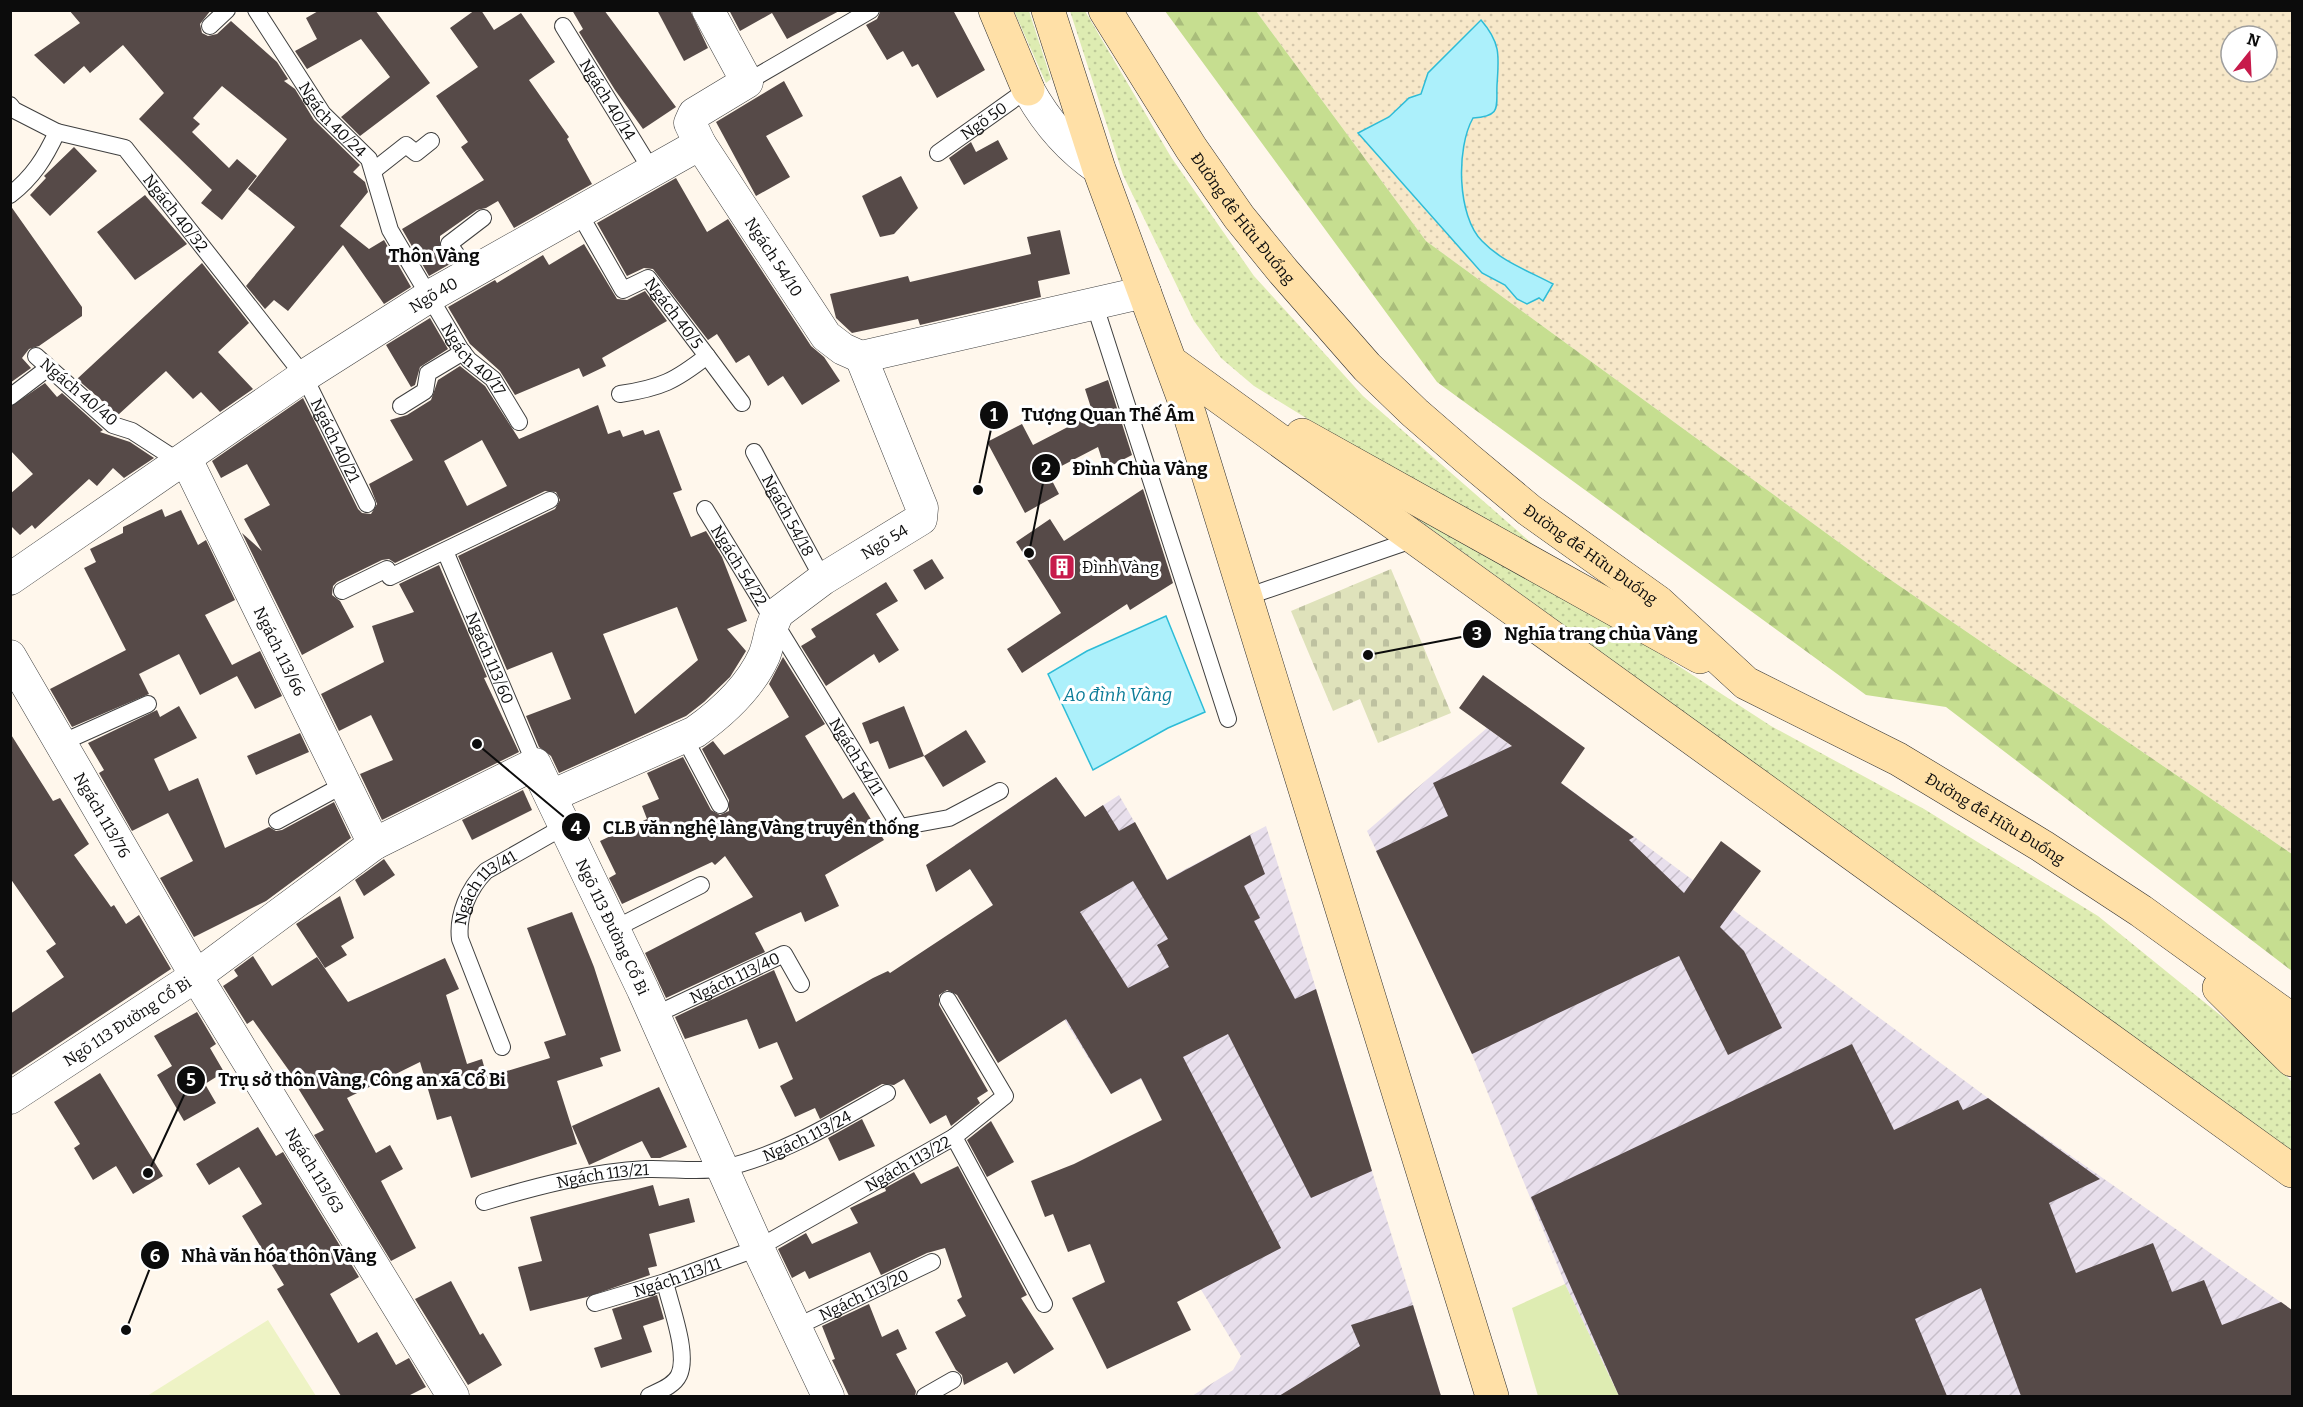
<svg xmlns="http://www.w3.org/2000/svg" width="2303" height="1407" font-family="Bitter,serif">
<defs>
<pattern id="industrial-furrows" width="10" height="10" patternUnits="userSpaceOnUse" patternTransform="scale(1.5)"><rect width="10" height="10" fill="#e8dfec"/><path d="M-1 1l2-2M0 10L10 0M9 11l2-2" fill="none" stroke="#c6bec9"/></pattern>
<pattern id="farmland-dots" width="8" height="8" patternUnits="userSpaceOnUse" patternTransform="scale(1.5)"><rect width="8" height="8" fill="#f7e8c9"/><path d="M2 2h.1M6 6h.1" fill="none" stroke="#d3c6ab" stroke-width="1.8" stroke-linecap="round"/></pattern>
<pattern id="grass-dots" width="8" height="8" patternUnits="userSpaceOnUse" patternTransform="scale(1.5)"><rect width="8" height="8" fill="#deecb2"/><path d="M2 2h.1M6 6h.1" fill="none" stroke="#bdc998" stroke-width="1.8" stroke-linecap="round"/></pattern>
<pattern id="forest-firs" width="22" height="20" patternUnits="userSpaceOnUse" patternTransform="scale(1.5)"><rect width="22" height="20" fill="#c6de90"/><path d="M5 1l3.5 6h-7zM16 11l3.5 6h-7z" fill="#a9bd7b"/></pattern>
<pattern id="cemetery-stones" width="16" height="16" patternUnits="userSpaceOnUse" patternTransform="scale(1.5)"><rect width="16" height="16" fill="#dfe2bb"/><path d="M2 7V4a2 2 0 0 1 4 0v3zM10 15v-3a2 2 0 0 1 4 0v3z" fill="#bec1a0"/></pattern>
</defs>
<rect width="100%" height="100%" fill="#fff7ec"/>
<!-- industrial -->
<g fill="url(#industrial-furrows)">
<polygon points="1487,728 1988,1098 2292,1310 2292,1396 1619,1396 1565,1284 1472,1054 1367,831"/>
<polygon points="1056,777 1085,817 1119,795 1167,879 1266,826 1441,1396 1192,1396 1233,1370 1241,1356 1188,1268 1227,1247 1141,1079 1111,1094 955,845"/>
</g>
<!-- farmland -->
<path fill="url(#farmland-dots)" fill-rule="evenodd" d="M 1256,11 L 2292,11 L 2292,854 L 1885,576 L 1426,241 ZM 2231,36 L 2267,36 L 2267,72 L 2231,72 Z"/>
<!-- grass -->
<g fill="url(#grass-dots)">
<polygon points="1014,11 1029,11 1051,79 1046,83"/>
<polygon points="1070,11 1085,11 1171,157 1254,276 1363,396 1560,568 1402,477 1254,386 1221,358 1194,321 1123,175"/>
<polygon points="1354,473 1657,652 1771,726 1924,809 2098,916 2251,1040 2292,1082 2292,1153"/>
</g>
<!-- forest -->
<polygon fill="url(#forest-firs)" points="1165,11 1256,11 1426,241 1885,576 2292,854 2292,971 1946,707 1866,695 1437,382"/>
<!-- cemetery -->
<polygon fill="url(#cemetery-stones)" points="1391,569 1451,713 1378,743 1360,699 1333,711 1291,611"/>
<!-- park -->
<polygon fill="#deecb2" points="1565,1284 1619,1396 1538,1396 1512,1308"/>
<!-- pitch -->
<polygon fill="#eef3c5" points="268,1320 316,1396 147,1396"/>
<!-- water -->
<g fill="#acf0fb" stroke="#2dbcd7" stroke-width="1.5">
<path d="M 1481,20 C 1501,43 1499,56 1497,85 C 1496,107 1502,116 1473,118 C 1456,148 1457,216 1482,241 C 1502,262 1529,271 1553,284 L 1543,301 L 1539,298 L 1527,304 L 1517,299 L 1505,285 L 1482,273 L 1358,133 L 1389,117 L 1409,98 L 1421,94 L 1428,73 Z"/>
<polygon points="1166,616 1205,712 1168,728 1093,770 1048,674 1087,651"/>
</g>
<!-- building -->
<g fill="#564a48" fill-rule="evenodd">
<polygon points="69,10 211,10 200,24 202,33 208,36 217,34 231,21 277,62 288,79 284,81 295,89 314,120 360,165 353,172 365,182 368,192 340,226 369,249 384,240 411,287 384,304 343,245 288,311 274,300 265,309 246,286 295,227 248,189 287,139 222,86 193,118 200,124 192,132 229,168 237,159 257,176 222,220 201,203 212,190 139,119 164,93 123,45 90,73 84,66 64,84 34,55 80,23"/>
<polygon points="320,10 375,10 430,83 360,136 341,117 390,77 361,39 307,69 295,51 317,39 306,18"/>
<polygon points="475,10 481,10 494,30 521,13 555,62 529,80 569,137 567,139 592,184 514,228 498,201 486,208 477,210 440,236 440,250 450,264 429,276 402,229 484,180 461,147 468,142 436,96 478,67 450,28"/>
<polygon points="572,10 604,10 676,107 643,129 615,90 579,32 583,29"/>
<polygon points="657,10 690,10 708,48 684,61"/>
<polygon points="729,10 841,10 787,39 772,13 740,31"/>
<polygon points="881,10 953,10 985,70 937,98 918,64 912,67 903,51 887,60 866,25 877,19"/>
<polygon points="784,81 803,116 766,136 790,177 756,196 716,122"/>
<polygon points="998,140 1008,159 964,185 949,158 971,142 976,152"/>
<polygon points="74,147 97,171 50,216 30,195 46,178 44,176"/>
<polygon points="901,176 918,208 894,234 880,237 862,196"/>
<polygon points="676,178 707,232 728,219 811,346 824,357 840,381 802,405 783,376 768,386 749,355 736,363 717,334 708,340 653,269 644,268 627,276 597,223"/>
<polygon points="145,195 187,244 135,280 97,232"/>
<polygon points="10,205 82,307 82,316 39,346 29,349 22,358 31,368 10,383"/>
<polygon points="1060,230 1070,274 1038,281 1041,297 920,325 918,319 852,333 836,318 830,294 908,276 910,282 1031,254 1027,237"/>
<polygon points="584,244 617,299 627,300 645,291 667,321 602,358 606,366 583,377 579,368 515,395 500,371 470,344 448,307 495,280 497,283 543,255 549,265"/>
<polygon points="202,263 249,323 218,352 253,389 220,412 201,392 193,399 166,371 118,415 77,379"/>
<polygon points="430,318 448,349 420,367 415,385 411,387 386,345"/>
<path d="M 460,366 L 485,386 L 519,439 L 598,405 L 608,434 L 620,430 L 623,437 L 643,430 L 645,435 L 659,430 L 682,490 L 673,493 L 691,537 L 706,531 L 722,557 L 747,621 L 727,629 L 746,651 L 730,677 L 704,702 L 686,716 L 559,773 L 551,756 L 539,747 L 526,716 L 571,699 L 552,652 L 507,670 L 458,556 L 555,509 L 560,500 L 556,492 L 545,491 L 395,563 L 389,559 L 382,560 L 337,582 L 333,586 L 332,595 L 340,601 L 354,627 L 302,655 L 242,533 L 262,551 L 244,519 L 270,505 L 247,464 L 221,478 L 212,461 L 303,398 L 358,509 L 362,513 L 371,514 L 377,504 L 369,484 L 413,460 L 390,420 L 407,415 L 431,400 L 438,380 ZM 482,440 L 507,486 L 467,506 L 444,461 ZM 677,607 L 698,660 L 635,714 L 603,634 Z"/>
<polygon points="1108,380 1132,455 1105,469 1098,447 1048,473 1059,494 1025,513 987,442 1022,424 1033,445 1093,414 1085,389"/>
<polygon points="45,383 57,397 62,393 103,430 100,432 130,442 154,458 124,478 113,468 97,486 89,479 35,529 32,525 20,535 10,525 10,494 33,474 10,450 10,407"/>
<polygon points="1143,489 1173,583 1130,610 1127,604 1022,673 1007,649 1061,613 1016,542 1050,519 1064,541"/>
<polygon points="162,509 165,517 181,510 198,545 206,540 235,600 205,615 232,665 260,651 282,696 255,709 237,676 200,695 179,654 139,674 149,694 72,727 50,689 126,650 84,568 96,562 90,549 123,533 123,527"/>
<polygon points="932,559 944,578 925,590 913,570"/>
<polygon points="439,565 487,677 484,678 519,752 382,820 360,774 393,760 371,715 339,731 321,694 384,662 372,626 414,612 399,584"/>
<polygon points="886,582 898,601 876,614 899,650 879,663 874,654 826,686 801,646 816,637 811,629"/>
<polygon points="783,657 825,724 805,736 843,799 854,792 884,840 825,875 839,906 805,922 801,912 755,933 765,952 666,998 645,953 753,897 725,856 715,865 712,862 622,904 609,878 616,874 600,841 647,819 642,806 659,799 647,773 683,757 711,810 720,815 729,811 729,800 702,749 713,741 724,755 789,717 769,684"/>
<polygon points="1483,675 1585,748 1561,783 1634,837 1629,840 1684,893 1721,841 1761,871 1720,927 1744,951 1782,1028 1728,1055 1679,956 1472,1054 1376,851 1448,816 1433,783 1512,746 1459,708"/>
<polygon points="179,706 197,738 154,759 169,791 198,778 225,848 269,827 276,831 282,830 334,802 351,838 266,901 194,937 160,878 193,861 168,813 132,831 99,773 104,770 88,743 157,710 160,717"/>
<polygon points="904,706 924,756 889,769 878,741 870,744 862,723"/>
<polygon points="966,730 986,762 943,787 924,756"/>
<polygon points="10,733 53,801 60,798 89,844 74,855 111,907 114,905 126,924 139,915 171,969 10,1076 10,1014 64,977 46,951 56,944 10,878"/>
<polygon points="300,733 309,752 256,775 247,756"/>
<path d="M 1056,777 L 1085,817 L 1103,805 L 1119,831 L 1135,822 L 1167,880 L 1250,835 L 1265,874 L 1244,886 L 1260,918 L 1254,921 L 1295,999 L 1316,989 L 1372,1171 L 1311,1198 L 1228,1034 L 1183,1057 L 1281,1248 L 1177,1302 L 1191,1330 L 1107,1369 L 1072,1298 L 1105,1282 L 1090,1244 L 1068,1252 L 1053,1214 L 1045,1217 L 1031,1181 L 1074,1164 L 1162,1120 L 1141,1078 L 1111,1094 L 1066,1019 L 998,1063 L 957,995 L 947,990 L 939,995 L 939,1005 L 988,1091 L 977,1098 L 980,1103 L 951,1126 L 946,1115 L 930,1124 L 904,1079 L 894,1085 L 882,1084 L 820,1119 L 815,1108 L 795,1117 L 780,1086 L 793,1079 L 777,1042 L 759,1049 L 747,1019 L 685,1039 L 675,1017 L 774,970 L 796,1022 L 873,978 L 888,971 L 890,973 L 993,905 L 970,869 L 936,892 L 926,865 ZM 1133,881 L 1168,939 L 1157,945 L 1169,967 L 1128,988 L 1080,912 Z"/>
<polygon points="523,790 532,810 472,840 462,820"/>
<polygon points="384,859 395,875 364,896 355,880"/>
<polygon points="340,896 354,938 341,946 347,955 325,968 296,924"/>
<polygon points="572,912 594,967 621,1051 600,1058 603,1066 557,1081 577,1144 471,1178 451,1116 437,1120 420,1062 347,1098 376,1153 390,1145 403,1169 381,1181 416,1248 391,1261 314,1135 324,1130 293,1080 295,1079 253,1020 247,1024 223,986 238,976 234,970 253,956 272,986 317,957 348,1002 445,958 459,989 446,995 467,1064 482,1059 487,1077 550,1058 544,1042 566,1035 527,928"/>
<polygon points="197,1012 216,1044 210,1048 224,1072 205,1084 216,1103 184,1121 157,1075 172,1066 154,1036"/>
<polygon points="1852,1044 1894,1130 1958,1100 1963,1110 1988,1098 2100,1179 2049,1203 2076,1273 2153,1243 2172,1292 2204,1280 2222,1325 2281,1302 2292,1310 2292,1396 2021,1396 1981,1288 1915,1319 1947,1396 1619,1396 1531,1197"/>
<polygon points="100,1073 163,1176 133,1194 116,1166 93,1180 74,1148 80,1144 54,1102"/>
<polygon points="659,1087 687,1147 660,1158 651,1158 642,1141 589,1165 572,1126"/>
<polygon points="862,1119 875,1146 839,1161 828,1138"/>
<polygon points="991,1121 1014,1162 987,1177 967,1140"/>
<polygon points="258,1127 276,1156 283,1152 359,1277 330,1294 358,1343 377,1332 396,1365 409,1358 426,1387 408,1396 341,1396 277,1289 284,1285 242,1216 262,1204 239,1167 209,1185 196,1164"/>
<polygon points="958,1166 1027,1295 1021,1298 1054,1349 1014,1374 1007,1362 964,1385 962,1375 956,1370 935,1332 966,1316 957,1300 962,1297 945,1248 927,1253 881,1275 870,1252 809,1279 805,1271 792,1278 778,1249 806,1233 812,1244 858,1223 850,1208 886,1191 885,1188 914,1172 921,1184"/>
<polygon points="653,1185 659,1206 689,1198 695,1222 649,1234 657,1266 648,1268 650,1275 587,1297 530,1311 518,1267 542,1261 530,1217"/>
<polygon points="451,1281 480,1335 483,1333 502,1365 468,1385 415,1299"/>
<polygon points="657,1295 664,1319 643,1326 652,1352 601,1368 594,1348 622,1339 612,1309"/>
<polygon points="869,1304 882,1337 898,1329 907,1349 896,1354 916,1391 915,1396 849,1396 832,1360 835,1359 822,1326"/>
<polygon points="1413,1305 1441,1396 1279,1396 1360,1346 1351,1325"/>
</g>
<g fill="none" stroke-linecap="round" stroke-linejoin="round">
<defs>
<g id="lane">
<path id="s1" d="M 256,10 L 323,114 L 369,159 L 390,230 L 461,350 L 469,360 L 493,379 L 519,422"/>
<polyline points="210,26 227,10"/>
<path id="s2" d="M 563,26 L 652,171"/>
<polyline points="747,82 871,10"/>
<path id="s3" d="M 10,105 L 14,110 L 57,132 L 125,148 L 304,376 L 367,504"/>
<path id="s4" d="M 938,153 L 1028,89"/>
<polyline points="373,171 406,145 416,153 431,141"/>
<path d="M 10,195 C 33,177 45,158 57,132"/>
<path id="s5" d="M 579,213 L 623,290 L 648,278 L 707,356 C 675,381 661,388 620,394"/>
<polyline points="470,274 449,244 483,218"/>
<polyline points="1094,303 1228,719"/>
<polyline points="36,356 113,425 132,431 169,455 185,459"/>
<polyline points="707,356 742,403"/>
<polyline points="10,397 48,368"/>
<polyline points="401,406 425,391 428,373 463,352"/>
<path id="s6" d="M 754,452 L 823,579"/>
<path id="s7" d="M 705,509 L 900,827 L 949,818 L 1000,791"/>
<path id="s8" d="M 445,551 L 535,764"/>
<polyline points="342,591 387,569 390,577 550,500"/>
<polyline points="1246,597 1415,539"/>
<polyline points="684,737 720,805"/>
<polyline points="61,743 148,704"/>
<polyline points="277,821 345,784"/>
<polyline points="614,929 701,885"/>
<polyline points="948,1000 1005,1096 954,1137"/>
<path id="s9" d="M 655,1015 L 784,954 L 801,984"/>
<path id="s10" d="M 502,1047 L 460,939 C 457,915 469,888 486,871 L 565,826"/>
<path id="s11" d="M 484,1202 C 537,1186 591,1172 646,1169 C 671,1168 700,1173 724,1168 C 782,1155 836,1122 887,1093"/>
<path id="s12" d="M 595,1303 L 665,1282 L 758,1248 L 954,1137 L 1044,1304"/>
<path id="s13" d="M 796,1327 L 932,1262"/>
<path d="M 649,1396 C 659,1391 674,1386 679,1375 C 689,1353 670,1305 665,1282"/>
<polyline points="925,1396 953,1380"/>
</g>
<g id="street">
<path d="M 1028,89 C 1046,122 1068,148 1099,169"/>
<path id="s14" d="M 700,144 L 826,336 L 843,349 L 861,357"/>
<path id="s15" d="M 186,459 L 374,844"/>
<path id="s16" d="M 10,579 L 304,376 L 430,296 L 700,144 L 690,123 L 694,114 L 747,82 L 708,10"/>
<path id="s17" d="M 10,656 L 196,976 L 453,1396"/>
<path id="s18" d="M 551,796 L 695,732 C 723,712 750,687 764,656 C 770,642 770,624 779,612 L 823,579 L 921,519 L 922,508 L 861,357 L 1145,292"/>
<path id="s19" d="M 10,1098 L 196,976 L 374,844 L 535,764 L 643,990 L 758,1248 L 828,1396"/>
</g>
<g id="secondary">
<polyline points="995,10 1028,89"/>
<polyline points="1048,10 1099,169 1190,416 1492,1396"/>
<path id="s20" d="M 1105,10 L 1191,148 L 1239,217 L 1283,271 L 1367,367 L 1415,413 L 1468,459 L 1529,510 L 1658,602 L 1746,683 L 1898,759 L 2042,846 L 2141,911 L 2292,1020"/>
<polyline points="1172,363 2292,1171"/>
<polyline points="1302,435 1700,657"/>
<polyline points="2219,988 2292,1060"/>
</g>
</defs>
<!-- lane casing -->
<use href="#lane" stroke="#3f3f3f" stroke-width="18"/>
<!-- street casing -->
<use href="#street" stroke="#3f3f3f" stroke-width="33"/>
<!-- secondary casing -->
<use href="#secondary" stroke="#2e2e2e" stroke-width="34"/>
<!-- lane -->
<use href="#lane" stroke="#fff" stroke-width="16"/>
<!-- street -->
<use href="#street" stroke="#fff" stroke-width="32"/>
<!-- secondary -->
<use href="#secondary" stroke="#ffe0a7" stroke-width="33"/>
</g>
<!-- icons -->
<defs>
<symbol id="building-square" viewBox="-11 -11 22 22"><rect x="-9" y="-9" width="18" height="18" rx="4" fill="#c71a4b" stroke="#fff"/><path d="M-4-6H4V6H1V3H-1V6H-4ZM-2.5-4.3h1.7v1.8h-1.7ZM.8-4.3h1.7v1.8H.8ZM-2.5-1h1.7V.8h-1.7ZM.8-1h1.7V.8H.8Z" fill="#fff"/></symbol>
</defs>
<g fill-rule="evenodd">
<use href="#building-square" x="1047" y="552" width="30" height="30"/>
</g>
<g text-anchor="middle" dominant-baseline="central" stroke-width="6" stroke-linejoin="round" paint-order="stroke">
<!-- street labels -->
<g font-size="16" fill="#0c0c0c" stroke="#fff">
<text stroke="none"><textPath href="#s2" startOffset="86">Ngách 40/14</textPath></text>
<text stroke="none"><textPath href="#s1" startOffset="134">Ngách 40/24</textPath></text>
<text stroke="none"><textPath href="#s4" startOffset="56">Ngõ 50</textPath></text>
<text stroke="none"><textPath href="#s3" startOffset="207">Ngách 40/32</textPath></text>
<text stroke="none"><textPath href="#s20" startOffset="250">Đường đê Hữu Đuống</textPath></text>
<text stroke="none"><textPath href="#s14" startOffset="135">Ngách 54/10</textPath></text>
<text stroke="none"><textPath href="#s16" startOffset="510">Ngõ 40</textPath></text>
<text stroke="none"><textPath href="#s5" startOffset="160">Ngách 40/5</textPath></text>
<text stroke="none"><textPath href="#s1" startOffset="417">Ngách 40/17</textPath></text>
<text transform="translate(79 392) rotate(40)">Ngách 40/40</text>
<text stroke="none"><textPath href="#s3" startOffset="486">Ngách 40/21</textPath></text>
<text stroke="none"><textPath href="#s6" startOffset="72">Ngách 54/18</textPath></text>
<text stroke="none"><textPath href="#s18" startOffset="435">Ngõ 54</textPath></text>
<text stroke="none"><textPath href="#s20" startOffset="736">Đường đê Hữu Đuống</textPath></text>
<text stroke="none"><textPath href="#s7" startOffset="66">Ngách 54/22</textPath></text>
<text stroke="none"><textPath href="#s15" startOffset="214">Ngách 113/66</textPath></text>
<text stroke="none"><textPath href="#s8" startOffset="116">Ngách 113/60</textPath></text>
<text stroke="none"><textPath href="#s7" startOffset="290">Ngách 54/11</textPath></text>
<text stroke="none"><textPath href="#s17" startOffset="184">Ngách 113/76</textPath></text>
<text stroke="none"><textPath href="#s20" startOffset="1222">Đường đê Hữu Đuống</textPath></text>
<text stroke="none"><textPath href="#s10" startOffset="177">Ngách 113/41</textPath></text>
<text stroke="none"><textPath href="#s19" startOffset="804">Ngõ 113 Đường Cổ Bi</textPath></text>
<text stroke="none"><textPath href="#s9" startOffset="88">Ngách 113/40</textPath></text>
<text stroke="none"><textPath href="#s19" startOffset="140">Ngõ 113 Đường Cổ Bi</textPath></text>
<text stroke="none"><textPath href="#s11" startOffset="333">Ngách 113/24</textPath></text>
<text stroke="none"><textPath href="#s12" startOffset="344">Ngách 113/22</textPath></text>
<text stroke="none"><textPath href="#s17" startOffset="598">Ngách 113/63</textPath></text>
<text stroke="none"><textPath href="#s11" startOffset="122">Ngách 113/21</textPath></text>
<text stroke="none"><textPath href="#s12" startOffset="86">Ngách 113/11</textPath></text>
<text stroke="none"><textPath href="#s13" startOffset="75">Ngách 113/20</textPath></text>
</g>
<!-- poi labels -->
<g font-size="16" fill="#0c0c0c" stroke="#fff" text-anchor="start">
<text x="1082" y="567">Đình Vàng</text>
</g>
<!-- neighbourhood labels -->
<g font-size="18" font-weight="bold" fill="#0c0c0c" stroke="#fff">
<text x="434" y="256">Thôn Vàng</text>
</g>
<!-- water labels -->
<g font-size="18" font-style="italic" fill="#0c7c98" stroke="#fff">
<text x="1118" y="695">Ao đình Vàng</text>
</g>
</g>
<!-- callouts -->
<path fill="none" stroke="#0c0c0c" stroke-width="2" d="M978 490L994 415M1029 553L1046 468M1368 655L1477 634M477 744L576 827M148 1173L191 1080M126 1330L155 1255"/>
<g fill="#0c0c0c" stroke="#fff" stroke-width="2">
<circle cx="978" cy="490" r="6"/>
<circle cx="1029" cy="553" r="6"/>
<circle cx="1368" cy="655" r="6"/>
<circle cx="477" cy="744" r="6"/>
<circle cx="148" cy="1173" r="6"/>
<circle cx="126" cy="1330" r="6"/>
<circle cx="994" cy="415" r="15"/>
<circle cx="1046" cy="468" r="15"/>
<circle cx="1477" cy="634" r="15"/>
<circle cx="576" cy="827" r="15"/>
<circle cx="191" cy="1080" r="15"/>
<circle cx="155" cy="1255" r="15"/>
</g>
<g font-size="18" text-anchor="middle" font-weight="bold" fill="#fff">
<text x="994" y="421">1</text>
<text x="1046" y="475">2</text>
<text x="1477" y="640">3</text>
<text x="576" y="834">4</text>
<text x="191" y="1086">5</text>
<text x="155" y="1262">6</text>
</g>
<g font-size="18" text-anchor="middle" font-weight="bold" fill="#0c0c0c" stroke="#fff" stroke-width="6" stroke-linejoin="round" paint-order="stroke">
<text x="1108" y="421">Tượng Quan Thế Âm</text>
<text x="1140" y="475">Đình Chùa Vàng</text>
<text x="1601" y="640">Nghĩa trang chùa Vàng</text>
<text x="761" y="834">CLB văn nghệ làng Vàng truyền thống</text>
<text x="362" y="1086">Trụ sở thôn Vàng, Công an xã Cổ Bi</text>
<text x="279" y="1262">Nhà văn hóa thôn Vàng</text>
</g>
<!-- border -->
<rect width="2303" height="1407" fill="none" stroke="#0c0c0c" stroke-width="24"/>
<!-- north arrow -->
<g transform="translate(2249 54) rotate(18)"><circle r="28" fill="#ffffff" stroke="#9e9e9e" stroke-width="1.5"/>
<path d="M0-4.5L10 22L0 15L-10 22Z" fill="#c71a4b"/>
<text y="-9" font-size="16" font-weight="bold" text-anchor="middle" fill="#0c0c0c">N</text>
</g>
</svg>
